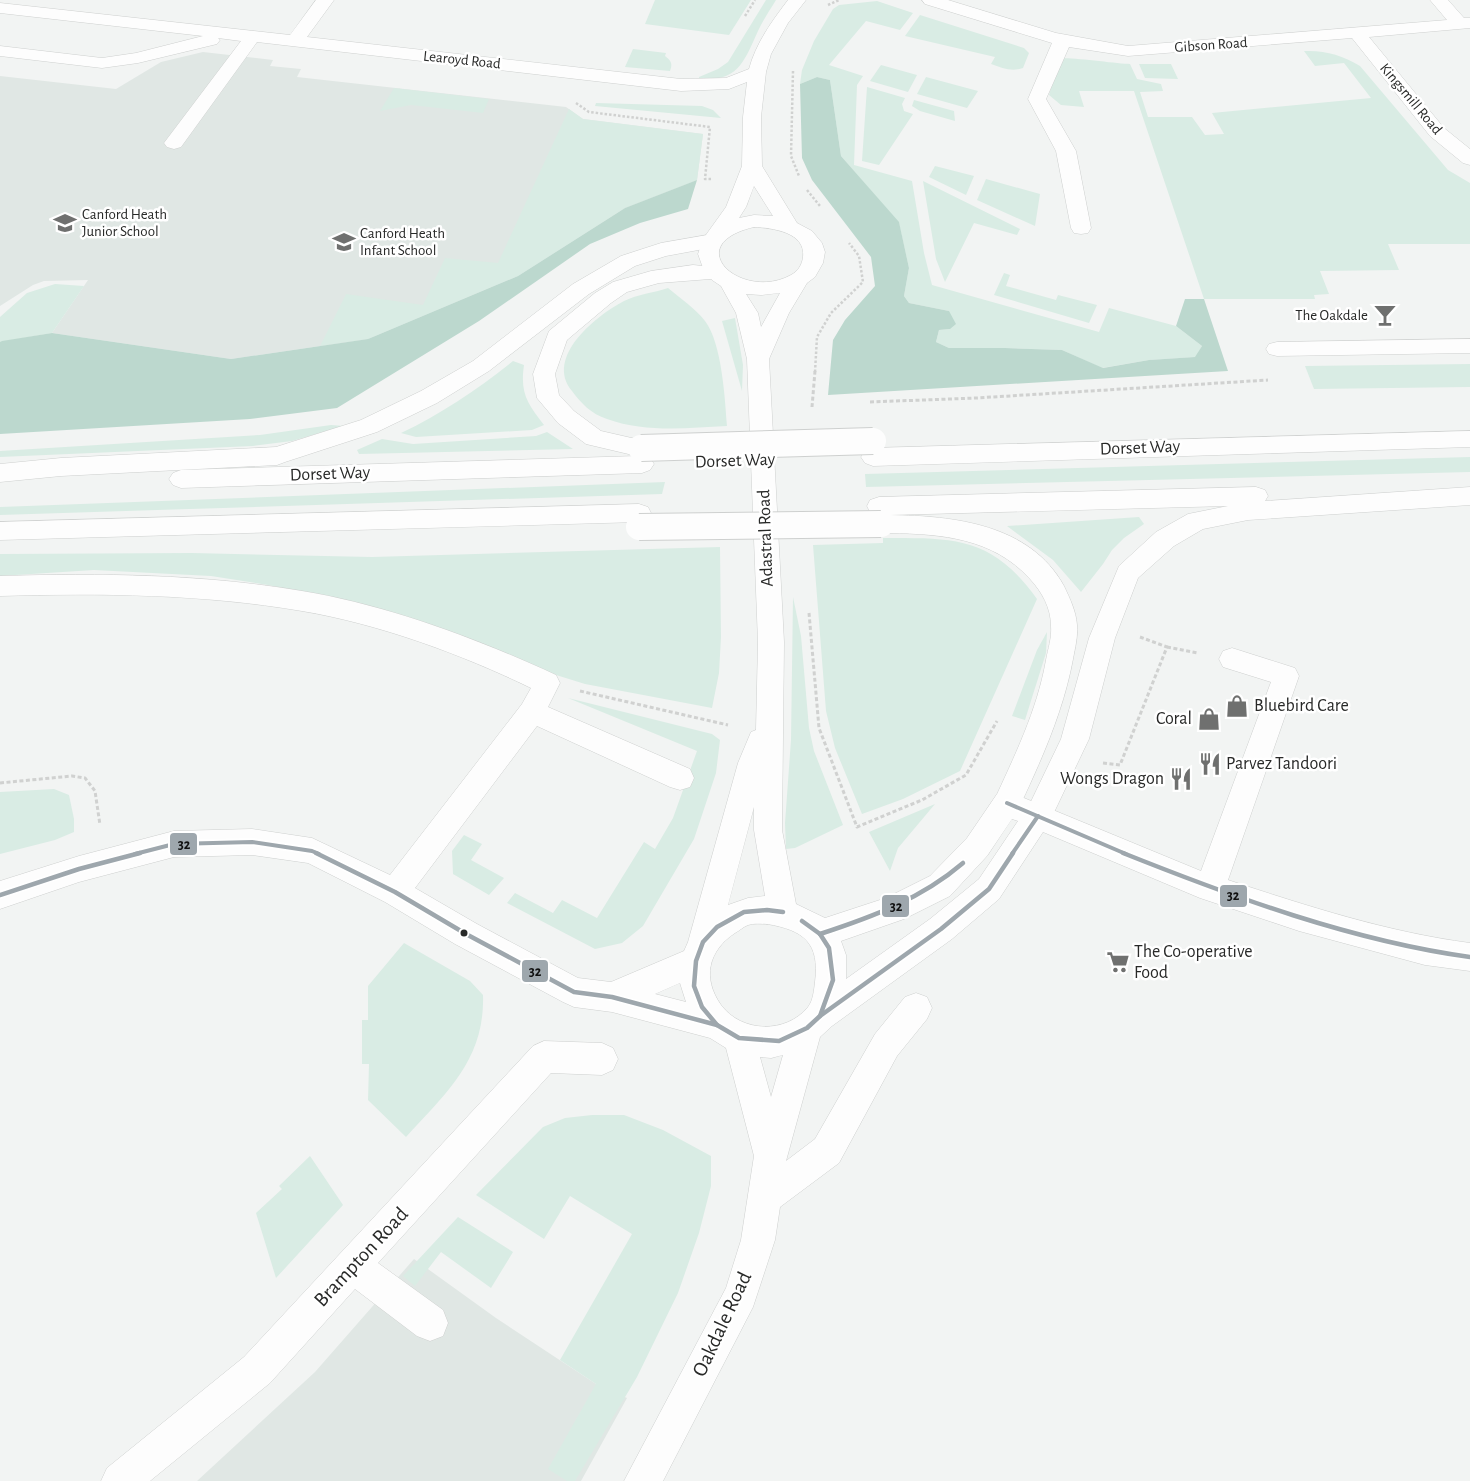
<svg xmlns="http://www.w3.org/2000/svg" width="1470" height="1481" font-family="'Alegreya Sans',sans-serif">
<rect width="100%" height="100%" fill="#f2f4f3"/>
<!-- built -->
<g fill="#e0e7e4">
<polygon points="203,52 273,60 270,66 301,69 297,77 566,107 583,119 703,134 697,180 625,208 368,339 231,359 52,333 88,280 44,281 33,285 0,306 0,76 116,89 161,62"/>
<polygon points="414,1259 496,1318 596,1384 627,1398 581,1481 197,1481 315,1372"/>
</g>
<!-- green -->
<g fill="#d9ece4">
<polygon points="655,0 751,0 729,35 645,24"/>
<path d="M 766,0 L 776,0 C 770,10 763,20 758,31 C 744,61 739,82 699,79 L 699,77 L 718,69 L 728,62 Z"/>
<polygon points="877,1 913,13 900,30 866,21 829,65 863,76 857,85 854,165 912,181 924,253 932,285 1099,332 1109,308 1176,326 1202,346 1196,357 1149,360 1102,368 1062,350 1005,348 949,348 936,342 939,330 950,329 949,311 909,303 904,296 909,268 899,223 841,156 830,80 817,77 800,84 802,70 814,41 833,9 839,5"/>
<path d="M 920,15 L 1024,48 L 1029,53 L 1023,68 C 1012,72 1002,68 991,64 L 995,57 L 905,36 Z"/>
<path d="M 633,49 L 666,53 L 665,56 C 671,61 673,63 670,71 L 625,67 Z"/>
<path d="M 1304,51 C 1325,50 1342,55 1360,66 L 1448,170 L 1470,183 L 1470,244 L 1388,244 L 1399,270 L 1320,271 L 1329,294 L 1314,295 L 1315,299 L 1204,299 L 1134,91 L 1079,91 L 1084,107 L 1061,105 L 1049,95 L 1059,59 C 1065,56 1117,64 1130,64 L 1137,79 L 1161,84 L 1163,91 L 1140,92 L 1148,117 L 1192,117 L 1205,135 L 1224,134 L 1212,113 L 1371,98 L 1344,63 L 1315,66 Z"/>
<polygon points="1139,64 1171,64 1178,79 1145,78"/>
<polygon points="881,65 917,75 908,92 870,81"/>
<polygon points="926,77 978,91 967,108 917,94"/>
<polygon points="867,87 905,98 902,104 904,111 913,114 879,165 862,161"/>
<polygon points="394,88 489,99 483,113 411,105 380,111"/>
<polygon points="914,100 954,111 955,121 920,111 912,106"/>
<polygon points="596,103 702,106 713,110 721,118 595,106"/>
<polygon points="569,109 583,119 703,134 697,180 625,208 518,276 368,339 320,346 346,294 423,305 445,258 498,263"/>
<polygon points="935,166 974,176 966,195 929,177"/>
<polygon points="986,179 1040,194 1035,226 977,200"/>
<polygon points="923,181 1020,229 1017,235 974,223 945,282 936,259"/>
<polygon points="1004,273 1010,275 1006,286 1056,300 1058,295 1097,305 1089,323 994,295"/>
<polygon points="55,284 84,286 52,333 0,342 0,317 27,293"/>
<path d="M 668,288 C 680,298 696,309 705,321 C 722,343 725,399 727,426 C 687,428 646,433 607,419 C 591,414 581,403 572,391 C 544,357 597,315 624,301 C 638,294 653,293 668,288 Z"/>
<polygon points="735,318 743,365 742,391 722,321"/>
<path d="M 513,361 L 524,365 C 520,393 527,403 544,425 L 532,430 L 416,437 L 401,433 C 441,414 478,389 513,361 Z"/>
<polygon points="1470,364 1470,387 1314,389 1305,366"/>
<polygon points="331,425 344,426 292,441 253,446 0,457 0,451 260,435"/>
<polygon points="547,432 573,449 359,454 357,450 382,439 413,444 536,436"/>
<polygon points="1470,457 1470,472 866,487 865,474"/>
<polygon points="665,482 662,494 0,515 0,507"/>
<polygon points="1139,517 1144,524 1124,538 1112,550 1103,564 1081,592 1053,560 1007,526"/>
<path d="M 883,538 C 954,538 992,536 1037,599 L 960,771 L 903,799 L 862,814 L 835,748 L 826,711 L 813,545 L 883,543 Z"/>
<polygon points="720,547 721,637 719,673 712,708 585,684 511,661 424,622 361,604 268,585 211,576 94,570 0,576 0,554 192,553 372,557"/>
<polygon points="793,597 801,636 809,728 814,751 843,825 795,848 786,849 785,823 791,740"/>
<polygon points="1047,632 1046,653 1025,720 1012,716 1037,650"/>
<polygon points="568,698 712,734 720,740 716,773 694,839 643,926 622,943 595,949 507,903 515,893 553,913 562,900 597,918 644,842 655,849 673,818 697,751"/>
<polygon points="54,789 69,795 74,819 74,832 55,840 0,854 0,792"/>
<polygon points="935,804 898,848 890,871 869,832"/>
<polygon points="464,835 482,844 471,860 504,878 489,895 453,874 452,851"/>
<path d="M 404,943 L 470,981 L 483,995 C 485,1060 446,1093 406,1137 L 368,1100 L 369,1064 L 362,1064 L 362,1020 L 368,1020 L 368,986 Z"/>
<polygon points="592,1115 624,1115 663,1130 711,1156 711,1186 699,1233 678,1293 637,1377 575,1481 567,1481 548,1469 596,1384 560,1360 632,1234 570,1196 544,1239 476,1195 543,1127 565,1118"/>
<polygon points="310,1156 343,1205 276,1278 256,1213 282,1189 279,1186"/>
<polygon points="458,1217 513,1252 491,1288 441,1252 415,1286 403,1276"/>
</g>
<!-- forest -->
<g fill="#bcd8ce">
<polygon points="817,77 830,80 841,156 899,222 909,268 904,296 909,303 949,311 956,324 950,329 939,330 936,342 949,348 1005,348 1062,350 1103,368 1149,360 1195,357 1202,346 1176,326 1185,299 1204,299 1228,371 828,395 833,340 845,320 875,286 871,257 812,180 802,158 800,84"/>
<polygon points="697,180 688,209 640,223 590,244 479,321 337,408 250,419 0,434 0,342 2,341 52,333 231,359 368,339 518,276 625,208"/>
</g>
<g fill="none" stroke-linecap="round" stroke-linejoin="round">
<defs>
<g id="minor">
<path d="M 316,0 L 334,0 L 307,37 L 681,79 L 726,78 L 749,69 C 756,43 772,21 788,0 L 806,0 L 788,23 L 771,54 L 766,72 L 761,117 L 762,166 L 797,223 L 812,231 L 822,243 L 825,252 L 823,263 L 815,277 L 807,283 L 789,313 L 769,359 L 784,642 L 782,830 L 796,904 L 825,918 L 886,898 L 930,876 L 967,838 L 997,794 L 1007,791 L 1201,871 L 1271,682 L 1223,667 L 1219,659 L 1223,651 L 1232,648 L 1295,668 L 1299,676 L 1228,880 C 1307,906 1387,932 1470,943 L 1470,971 L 1425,965 L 1299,931 L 1200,898 L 1043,832 L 999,899 L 952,939 L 832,1026 L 820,1037 L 786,1161 L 815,1139 L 875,1034 L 905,997 L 916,993 L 927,997 L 932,1008 L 927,1019 L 897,1056 L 839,1163 L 780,1207 L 775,1240 L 753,1307 L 663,1481 L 624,1481 L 726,1288 L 741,1240 L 754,1156 L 726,1048 L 710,1038 L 612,1012 L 574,1007 L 563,1002 L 455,944 L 385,902 L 308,863 L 252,855 L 174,857 L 79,882 L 0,909 L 0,881 L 79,856 L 174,831 L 252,829 L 312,838 L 390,875 L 522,704 L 531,688 C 461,654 379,624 302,611 C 202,594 101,593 0,596 L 0,576 C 101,573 202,574 302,591 C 387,605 478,639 556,675 L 560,683 L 548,707 L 690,769 L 694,778 L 690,787 L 680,790 L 670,787 L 537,726 L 415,888 L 477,924 L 578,978 L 611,982 L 684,951 L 688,942 L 738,763 L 751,732 L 756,730 L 758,642 L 747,359 L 736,313 L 721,286 L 712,280 L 703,268 L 698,254 L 703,239 L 726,207 L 742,166 L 743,117 L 747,82 L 729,89 L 681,91 L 257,42 L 181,147 L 174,149 L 167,147 L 164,143 L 241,41 L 218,38 L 220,40 L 217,44 L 138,63 L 102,68 L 0,56 L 0,46 L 102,58 L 136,53 L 203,36 L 0,13 L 0,3 L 290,35 ZM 754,186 L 773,216 L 754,215 L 739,218 L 746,207 ZM 754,227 C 772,228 806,232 803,257 C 802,265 798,271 791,275 C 742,302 678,245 754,227 ZM 780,293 L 761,327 L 758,313 L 746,294 L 761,295 ZM 754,807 L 754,830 L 765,896 L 748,898 L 728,905 ZM 1012,819 L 1018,821 L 979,879 L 930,919 L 846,979 L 846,955 L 841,941 L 904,919 L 950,896 L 987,856 ZM 767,924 C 804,930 820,943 815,982 C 814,990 813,1001 808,1007 C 786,1034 742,1033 721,1005 C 702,978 708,951 735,933 C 739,931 743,927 748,925 C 754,923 761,924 767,924 ZM 680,983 L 686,1002 L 655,994 ZM 783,1055 L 771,1097 L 760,1057 L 771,1058 Z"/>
<polygon points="922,0 948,0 1056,33 1128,46 1447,20 1430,0 1448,0 1464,18 1470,18 1470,28 1369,37 1444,128 1470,149 1470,165 1463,163 1430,136 1352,38 1128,56 1069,47 1046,99 1076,151 1091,228 1088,233 1081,234 1074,233 1071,228 1056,151 1028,99 1052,43 925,4"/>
<polygon points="1470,339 1470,353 1277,356 1269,354 1266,349 1269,344 1277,342"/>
<polygon points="544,1041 602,1043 613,1048 618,1059 613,1070 602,1075 551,1073 378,1263 443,1310 448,1323 443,1336 430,1341 417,1336 355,1289 270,1383 150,1481 101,1481 107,1468 244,1357 533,1046"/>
</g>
<g id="highway">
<polygon points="713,234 720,236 723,241 720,246 666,256 635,266 589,294 489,371 437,403 377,432 285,462 277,465 61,476 0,482 0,464 61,458 276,447 361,420 421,391 473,361 573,284 621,256 661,243"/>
<polygon points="693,265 723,268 726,273 723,278 659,283 627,292 611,303 567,340 555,374 559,395 574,411 601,431 649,442 653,448 649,454 643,456 650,458 654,464 650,470 642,473 181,488 173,485 169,479 173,473 181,470 637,456 586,444 558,423 537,398 533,374 549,331 595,293 613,282 651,271"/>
<polygon points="1470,431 1470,447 873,466 865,463 861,457 865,451 873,448"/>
<path d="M 1256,487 L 1265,490 L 1268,496 L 1265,501 L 1470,487 L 1470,505 L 1248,520 L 1203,529 L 1174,546 L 1138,578 L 1115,638 L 1089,739 L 1048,825 L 1038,829 L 1028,825 L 1024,816 L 1061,739 L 1089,638 L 1119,566 L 1156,532 L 1188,514 L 1228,506 L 890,515 C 954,516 1030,524 1064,586 C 1070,599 1076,611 1077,625 C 1078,637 1075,648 1073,659 C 1063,713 1040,763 1017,812 L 1007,815 L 997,812 L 993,803 C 1014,757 1037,711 1046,660 C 1048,649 1052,638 1051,626 C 1051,608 1042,592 1030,579 C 993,538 942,534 890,533 L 881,531 L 878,524 L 881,517 L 890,515 L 879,515 L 870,512 L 867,506 L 870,500 L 879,497 Z"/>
<polygon points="639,504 648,507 651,513 648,519 639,522 0,540 0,522"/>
</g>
</defs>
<!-- minor casing -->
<use href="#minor" stroke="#ced0cf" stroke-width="1"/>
<!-- highway casing -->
<use href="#highway" stroke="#ced0cf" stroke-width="1"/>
<!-- path-far1 -->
<g stroke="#d0d1d0" stroke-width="2.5" stroke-dasharray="2.5 2" stroke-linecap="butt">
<polyline points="828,5 839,0"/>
<polyline points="745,16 755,0"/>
<polyline points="793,71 791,156 799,176"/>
<polyline points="576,103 589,112 710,127 705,179 712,179"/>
<polyline points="807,190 820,206"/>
<polyline points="815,372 817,337 831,313 863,282 859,256 849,243"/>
</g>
<!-- path -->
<g stroke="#d0d1d0" stroke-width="3" stroke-dasharray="4 2.5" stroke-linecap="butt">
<polyline points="870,402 976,398 1268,380"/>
<polyline points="812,407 815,371"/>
<polyline points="809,613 819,728 857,827 922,800 966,775 997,721"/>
<polyline points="1167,647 1198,653"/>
<polyline points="580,691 728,725"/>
<polyline points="1103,763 1120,765 1167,647 1140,637"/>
<polyline points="0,783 72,776 85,778 95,791 100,825"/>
</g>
<!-- minor -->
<use href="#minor" fill="#fdfdfd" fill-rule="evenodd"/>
<!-- highway -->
<use href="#highway" fill="#fdfdfd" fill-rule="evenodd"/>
<defs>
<g id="highway-bridge">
<polyline points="641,448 873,441"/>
<polyline points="639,527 881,524"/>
</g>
</defs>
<!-- highway-bridge casing -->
<use href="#highway-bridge" stroke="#ced0cf" stroke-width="28" stroke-linecap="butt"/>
<!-- highway-bridge -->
<use href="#highway-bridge" stroke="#fdfdfd" stroke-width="26"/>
<defs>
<g id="bus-1-far1">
<polyline points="1007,803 1126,854"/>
<polyline points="135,854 174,844 252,842 312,851 319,854"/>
<polyline points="1012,854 1038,816"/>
</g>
<g id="bus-1">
<polyline points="316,853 395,892 466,934 574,992 612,997 717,1025"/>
<path d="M 1123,853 C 1233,897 1353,941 1470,957"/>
<polyline points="0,895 79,869 140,853"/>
<polyline points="783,912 767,910 744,912 717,927 703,942 696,961 694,986 702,1007 717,1025 739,1038 779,1041 807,1028 820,1016 833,980 829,948 820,934 802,921"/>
<path d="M 820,934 C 872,917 921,899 963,863"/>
<polyline points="820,1016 941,929 989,889 1013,853"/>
</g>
</defs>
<!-- bus-1-far1 casing -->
<use href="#bus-1-far1" stroke="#fff" stroke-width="8"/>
<!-- bus-1 casing -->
<use href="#bus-1" stroke="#fff" stroke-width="8"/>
<!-- bus-1-far1 -->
<use href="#bus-1-far1" stroke="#9ea7ad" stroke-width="4"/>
<!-- bus-1 -->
<use href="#bus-1" stroke="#9ea7ad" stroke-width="4.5"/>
</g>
<!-- icons -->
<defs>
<symbol id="school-bare" viewBox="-9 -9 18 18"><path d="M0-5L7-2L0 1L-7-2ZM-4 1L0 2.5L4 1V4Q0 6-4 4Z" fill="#6f706f" stroke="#fff" stroke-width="2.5" paint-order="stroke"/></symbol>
<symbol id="bar-bare" viewBox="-9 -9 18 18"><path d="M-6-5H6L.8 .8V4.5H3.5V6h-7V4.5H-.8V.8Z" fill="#6f706f" stroke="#fff" stroke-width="2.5" paint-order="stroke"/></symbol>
<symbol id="shop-bare" viewBox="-9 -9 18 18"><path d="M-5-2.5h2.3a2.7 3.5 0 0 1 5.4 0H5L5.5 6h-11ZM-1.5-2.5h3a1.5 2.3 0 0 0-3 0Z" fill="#6f706f" stroke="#fff" stroke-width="2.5" paint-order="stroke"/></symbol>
<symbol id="restaurant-bare" viewBox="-9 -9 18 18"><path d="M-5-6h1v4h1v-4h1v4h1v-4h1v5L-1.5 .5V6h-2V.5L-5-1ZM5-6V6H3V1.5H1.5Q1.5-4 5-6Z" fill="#6f706f" stroke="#fff" stroke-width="2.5" paint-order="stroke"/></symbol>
<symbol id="supermarket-bare" viewBox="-9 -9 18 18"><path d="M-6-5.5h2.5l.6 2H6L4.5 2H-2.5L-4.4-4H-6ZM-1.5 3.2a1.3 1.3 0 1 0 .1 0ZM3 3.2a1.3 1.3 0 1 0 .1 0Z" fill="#6f706f" stroke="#fff" stroke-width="2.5" paint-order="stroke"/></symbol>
</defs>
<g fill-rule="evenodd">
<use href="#school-bare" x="49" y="207" width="32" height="32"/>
<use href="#school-bare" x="328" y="226" width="32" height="32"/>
<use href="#bar-bare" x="1369" y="299" width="32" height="32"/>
<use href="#shop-bare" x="1221" y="690" width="32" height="32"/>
<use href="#shop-bare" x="1193" y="703" width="32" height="32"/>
<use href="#restaurant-bare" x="1194" y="748" width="32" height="32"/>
<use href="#restaurant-bare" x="1165" y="763" width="32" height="32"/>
<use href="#supermarket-bare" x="1102" y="946" width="32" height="32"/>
</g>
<!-- markers -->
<circle fill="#282928" stroke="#fff" stroke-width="2" cx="464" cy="933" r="4.5"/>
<g text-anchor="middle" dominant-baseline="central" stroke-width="5" stroke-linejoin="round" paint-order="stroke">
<!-- far-street labels -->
<g font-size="15" fill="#282928" stroke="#fff">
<text transform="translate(1211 45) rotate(-4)">Gibson Road</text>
<text transform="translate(462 60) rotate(6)">Learoyd Road</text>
<text transform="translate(1411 99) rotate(50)">Kingsmill Road</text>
</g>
<!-- far-poi labels -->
<g font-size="15" fill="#282928" stroke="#fff" text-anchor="start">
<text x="82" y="214">Canford Heath<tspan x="82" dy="17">Junior School</tspan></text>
<text x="360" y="233">Canford Heath<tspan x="360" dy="17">Infant School</tspan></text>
<text x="1368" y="315" text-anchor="end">The Oakdale</text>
</g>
<!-- street labels -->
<g font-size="18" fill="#282928" stroke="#fff">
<text transform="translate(1140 448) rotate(-2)">Dorset Way</text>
<text transform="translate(735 461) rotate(-2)">Dorset Way</text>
<text transform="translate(330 474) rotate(-2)">Dorset Way</text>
<text transform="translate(766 538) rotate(-92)">Adastral Road</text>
</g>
<!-- poi labels -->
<g font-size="18" fill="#282928" stroke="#fff" text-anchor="start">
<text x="1254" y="706">Bluebird Care</text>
<text x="1192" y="719" text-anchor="end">Coral</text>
<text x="1226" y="764">Parvez Tandoori</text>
<text x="1164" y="779" text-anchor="end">Wongs Dragon</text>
<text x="1134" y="952">The Co-operative<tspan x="1134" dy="21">Food</tspan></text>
</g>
<!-- near-street labels -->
<g font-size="21" fill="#282928" stroke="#fff">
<text transform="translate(361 1257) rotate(-47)">Brampton Road</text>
<text transform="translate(722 1324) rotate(-65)">Oakdale Road</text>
</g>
</g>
<g stroke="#fff" stroke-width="2">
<rect x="169" y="832" width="29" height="24" rx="5" fill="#9ea7ad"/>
<rect x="1219" y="884" width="29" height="24" rx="5" fill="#9ea7ad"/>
<rect x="881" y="894" width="29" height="24" rx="5" fill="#9ea7ad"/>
<rect x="521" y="959" width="28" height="24" rx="5" fill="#9ea7ad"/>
</g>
<g font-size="14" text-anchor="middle" font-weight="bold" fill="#111">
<text x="184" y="849">32</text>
<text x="1233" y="900">32</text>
<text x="896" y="911">32</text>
<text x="535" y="976">32</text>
</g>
</svg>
